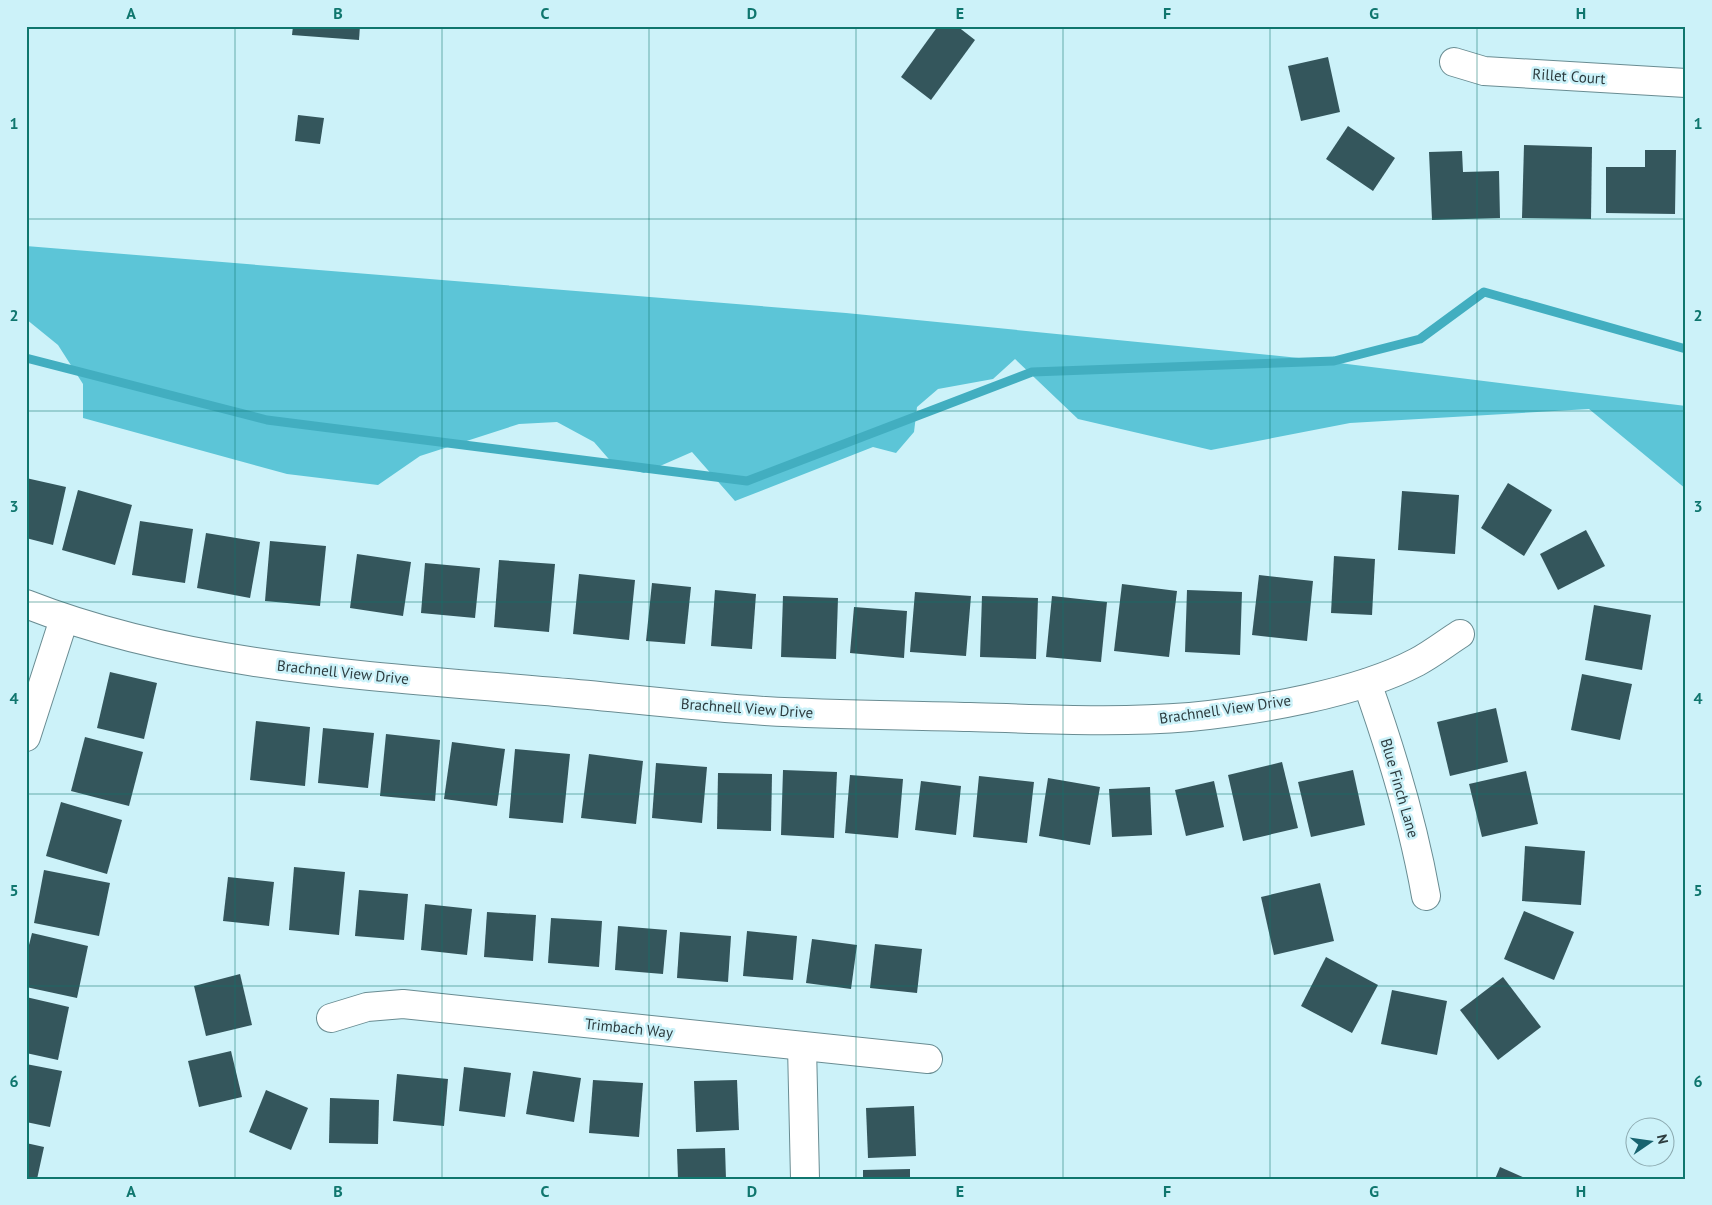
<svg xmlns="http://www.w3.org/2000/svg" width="1712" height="1205" viewBox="0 0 1712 1205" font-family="'PT Sans',sans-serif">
  <rect width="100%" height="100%" fill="#ccf2f9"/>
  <polygon fill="#5cc5d7" points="26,246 846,313 1299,358 1686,406 1686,489 1589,409 1350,423 1211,450 1078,419 1015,359 993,379 938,389 917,407 914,432 896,453 873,447 735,501 692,452 644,473 614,465 594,442 557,422 519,424 420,456 378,485 287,474 83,418 83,384 58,345 26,319"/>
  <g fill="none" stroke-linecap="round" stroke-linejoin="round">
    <polyline stroke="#42aec0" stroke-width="9" points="26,358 267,420 747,481 1032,372 1334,361 1420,339 1484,292 1686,349"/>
  </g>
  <g fill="#34565c">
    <polygon points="293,26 360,26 359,40 292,35"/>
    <polygon points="938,26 957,26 975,40 931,100 901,77"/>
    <polygon points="1328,57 1340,112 1301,121 1288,66"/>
    <polygon points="298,115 324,118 320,144 295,141"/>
    <polygon points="1348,126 1395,158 1373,191 1326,159"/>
    <polygon points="1524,145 1592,147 1591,219 1522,218"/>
    <polygon points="1645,150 1676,150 1675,214 1606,213 1606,167 1645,167"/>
    <polygon points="1462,151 1463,172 1499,171 1500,218 1432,220 1429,152"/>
    <polygon points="26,478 66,487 53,545 26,538"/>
    <polygon points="1508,483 1552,510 1524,556 1481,528"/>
    <polygon points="78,490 132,505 115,565 62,550"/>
    <polygon points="1402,491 1459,495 1455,554 1398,550"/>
    <polygon points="140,521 193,529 185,583 132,575"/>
    <polygon points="1586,530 1605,566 1558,590 1540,554"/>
    <polygon points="206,533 260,542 250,598 197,588"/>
    <polygon points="270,541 326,546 320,606 265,601"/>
    <polygon points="357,554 411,562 403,616 350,608"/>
    <polygon points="1334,556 1375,559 1372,615 1331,613"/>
    <polygon points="499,560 555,564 549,632 494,627"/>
    <polygon points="425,563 480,568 475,618 421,613"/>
    <polygon points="579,574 635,580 629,640 573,634"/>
    <polygon points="1259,575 1313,581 1307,641 1252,635"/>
    <polygon points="652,583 691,587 685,644 646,641"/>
    <polygon points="1122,584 1177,591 1169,657 1114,651"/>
    <polygon points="715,590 756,594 752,649 711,646"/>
    <polygon points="1187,590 1242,592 1240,655 1185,652"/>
    <polygon points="915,592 971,596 966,656 910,652"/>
    <polygon points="783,596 838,598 836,659 781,657"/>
    <polygon points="982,596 1038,598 1036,659 980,657"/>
    <polygon points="1052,596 1107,602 1101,662 1046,657"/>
    <polygon points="1594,605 1651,615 1642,670 1585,660"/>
    <polygon points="854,607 907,611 904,658 850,653"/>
    <polygon points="110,672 157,683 144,739 97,728"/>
    <polygon points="1582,674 1632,684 1620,740 1571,730"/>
    <polygon points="1496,708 1508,762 1450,776 1437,722"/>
    <polygon points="256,721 310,727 305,786 250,780"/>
    <polygon points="323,728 374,733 368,788 318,783"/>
    <polygon points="386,734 440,740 435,801 380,796"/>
    <polygon points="85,737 143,752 129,806 71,791"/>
    <polygon points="452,742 505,749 497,806 444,799"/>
    <polygon points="515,749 570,754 563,823 509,818"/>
    <polygon points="589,754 643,761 636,824 581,818"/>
    <polygon points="1282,762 1298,828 1243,841 1228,775"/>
    <polygon points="656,763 707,767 702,823 652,818"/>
    <polygon points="783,770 837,772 834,838 781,835"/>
    <polygon points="1353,770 1365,825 1311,837 1298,782"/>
    <polygon points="1526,771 1538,824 1482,837 1469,784"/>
    <polygon points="718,773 772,774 771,831 717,829"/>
    <polygon points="850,775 903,779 898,838 845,833"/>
    <polygon points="979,776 1034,782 1027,843 973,837"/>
    <polygon points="1048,778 1100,787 1090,845 1039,836"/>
    <polygon points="921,781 961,786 956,835 915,830"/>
    <polygon points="1214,781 1224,827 1186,836 1175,790"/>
    <polygon points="1150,787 1152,835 1112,837 1109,789"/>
    <polygon points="61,802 122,820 107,874 46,856"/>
    <polygon points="1525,846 1585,851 1581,905 1522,901"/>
    <polygon points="294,867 345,872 339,935 289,930"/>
    <polygon points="44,870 110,883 99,936 34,923"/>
    <polygon points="228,877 274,882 269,926 223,921"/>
    <polygon points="1320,883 1334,941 1274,955 1261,897"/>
    <polygon points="359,890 408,894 404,940 355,936"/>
    <polygon points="425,904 472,909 467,955 421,950"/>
    <polygon points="1524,911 1574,932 1554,980 1504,959"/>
    <polygon points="487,912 536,915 533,961 484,957"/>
    <polygon points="551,918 602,921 599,967 548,963"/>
    <polygon points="618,926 667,930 663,974 615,970"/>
    <polygon points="747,931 797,936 793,980 743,976"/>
    <polygon points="680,932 731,936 728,982 677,978"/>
    <polygon points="32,933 88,946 77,998 26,987 26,957"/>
    <polygon points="812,939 857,945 851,989 806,983"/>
    <polygon points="875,944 922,949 917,993 870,988"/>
    <polygon points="1326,957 1378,985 1352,1033 1301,1006"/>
    <polygon points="240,974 252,1025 206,1036 194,986"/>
    <polygon points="1503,977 1541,1027 1498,1060 1460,1010"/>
    <polygon points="1392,990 1447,1001 1437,1055 1381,1044"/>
    <polygon points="26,997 69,1007 58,1060 26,1053"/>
    <polygon points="231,1051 242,1097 199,1107 188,1061"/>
    <polygon points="26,1064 62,1071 50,1127 26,1122"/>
    <polygon points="464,1067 511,1073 505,1117 459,1111"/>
    <polygon points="533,1071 581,1078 574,1122 526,1114"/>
    <polygon points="397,1074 448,1079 444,1126 393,1121"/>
    <polygon points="593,1080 643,1083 639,1137 589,1133"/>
    <polygon points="737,1080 739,1130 696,1132 694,1081"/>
    <polygon points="266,1090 308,1108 291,1150 249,1132"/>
    <polygon points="330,1098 379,1100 378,1144 329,1143"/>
    <polygon points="914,1106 916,1156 868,1158 866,1108"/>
    <polygon points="26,1143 44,1147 37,1179 26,1179"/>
    <polygon points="725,1148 726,1179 678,1179 677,1149"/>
    <polygon points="1500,1167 1527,1179 1495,1179"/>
    <polygon points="910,1169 910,1179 863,1179 863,1170"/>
  </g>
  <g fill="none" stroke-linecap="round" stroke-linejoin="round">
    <g stroke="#698c92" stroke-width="30">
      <g id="minor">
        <polyline points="1454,62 1484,71 1686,83"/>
        <path d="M 26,604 C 194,670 389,677 567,693 C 633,699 699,707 765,711 C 833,715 902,715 970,717 C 1043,719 1117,723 1190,717 C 1259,710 1356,694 1417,662 C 1432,654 1446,643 1460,634"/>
        <path d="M 1367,683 C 1392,753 1413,823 1426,896"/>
        <polyline points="26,737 64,619"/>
        <polyline points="331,1018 367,1007 403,1004 928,1059"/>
        <polyline points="802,1046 805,1179"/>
      </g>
    </g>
    <use href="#minor" stroke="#fff" stroke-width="28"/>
  </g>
  <path fill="none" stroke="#0f766e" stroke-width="1" stroke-opacity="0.55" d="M 235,26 L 235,1179M 442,26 L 442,1179M 649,26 L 649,1179M 856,26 L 856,1179M 1063,26 L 1063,1179M 1270,26 L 1270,1179M 1477,26 L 1477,1179M 26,219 L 1686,219M 26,411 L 1686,411M 26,602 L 1686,602M 26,794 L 1686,794M 26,986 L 1686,986"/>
  <g text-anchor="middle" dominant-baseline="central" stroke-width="5" stroke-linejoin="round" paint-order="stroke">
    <g font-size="15" fill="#2d3c3f" stroke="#ccf2f9">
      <text transform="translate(1569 76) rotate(4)">Rillet Court</text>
      <text transform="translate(343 672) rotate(6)">Brachnell View Drive</text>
      <text transform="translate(747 708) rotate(4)">Brachnell View Drive</text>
      <text transform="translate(1225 709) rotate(-8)">Brachnell View Drive</text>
      <text transform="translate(1400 788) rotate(74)">Blue Finch Lane</text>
      <text transform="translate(629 1028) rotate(6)">Trimbach Way</text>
    </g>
  </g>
  <rect width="1712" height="1205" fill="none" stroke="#ccf2f9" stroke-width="55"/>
  <g transform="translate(1650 1142) rotate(77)"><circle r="24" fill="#ccf2f9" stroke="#8ca9af"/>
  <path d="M0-4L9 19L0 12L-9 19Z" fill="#18636f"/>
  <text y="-8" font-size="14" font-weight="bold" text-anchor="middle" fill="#2d3c3f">N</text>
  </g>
  <rect x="28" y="28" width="1656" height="1150" fill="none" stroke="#0f766e" stroke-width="2"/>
  <g font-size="16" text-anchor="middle" font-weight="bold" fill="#0f766e">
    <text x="131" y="19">A</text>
    <text x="338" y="19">B</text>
    <text x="545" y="19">C</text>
    <text x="752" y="19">D</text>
    <text x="960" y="19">E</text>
    <text x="1167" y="19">F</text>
    <text x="1374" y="19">G</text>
    <text x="1581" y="19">H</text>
    <text x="14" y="129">1</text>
    <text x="1698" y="129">1</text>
    <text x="14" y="321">2</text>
    <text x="1698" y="321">2</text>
    <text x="14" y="512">3</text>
    <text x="1698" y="512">3</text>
    <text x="14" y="704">4</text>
    <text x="1698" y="704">4</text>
    <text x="14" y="896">5</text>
    <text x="1698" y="896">5</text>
    <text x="14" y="1087">6</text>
    <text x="1698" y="1087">6</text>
    <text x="131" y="1197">A</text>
    <text x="338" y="1197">B</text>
    <text x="545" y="1197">C</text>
    <text x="752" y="1197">D</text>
    <text x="960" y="1197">E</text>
    <text x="1167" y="1197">F</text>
    <text x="1374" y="1197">G</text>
    <text x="1581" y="1197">H</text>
  </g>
</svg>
